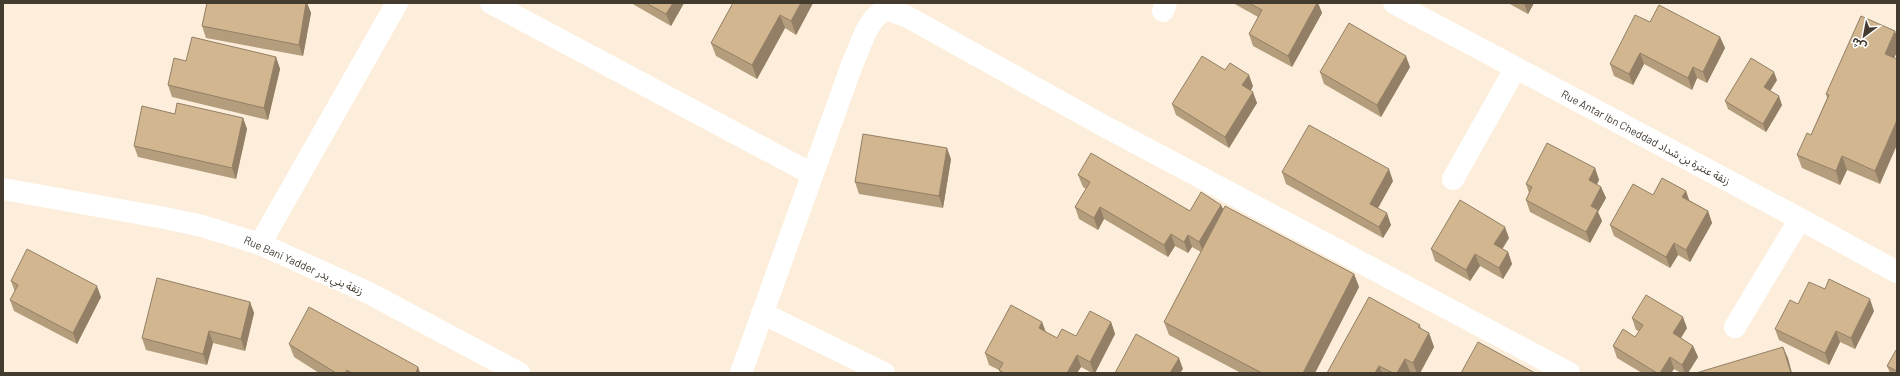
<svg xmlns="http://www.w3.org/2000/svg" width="1900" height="376" viewBox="0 0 1900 376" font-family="Barlow,'Noto Sans Arabic',sans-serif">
  <rect width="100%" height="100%" fill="#fceedb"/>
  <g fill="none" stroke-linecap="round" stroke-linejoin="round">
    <g stroke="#fff" stroke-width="22">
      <polyline points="491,3 812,174"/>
      <polyline points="1394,3 1800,219 1897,272"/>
      <polyline points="1163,11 1166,3"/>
      <polyline points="1453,179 1515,69"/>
      <polyline points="3,189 165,218 202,226 260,244 367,292 519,373"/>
      <polyline points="260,244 397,3"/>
      <polyline points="762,313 884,373"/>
      <polyline points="1735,327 1800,219"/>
      <path d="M 741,373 L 853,62 C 861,46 868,14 888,10 L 906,16 L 1104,126 L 1569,373"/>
    </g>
  </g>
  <g fill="#b49d7c">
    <polygon points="207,3 307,3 311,13 303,56 206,38 202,26"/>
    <polygon points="631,3 684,3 671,26"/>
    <polygon points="733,3 813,3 796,35 785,28 757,79 716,56 711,43"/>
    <polygon points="1233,3 1318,3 1322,13 1292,67 1253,46 1249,34 1258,17"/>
    <polygon points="1508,3 1534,3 1528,14"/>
    <polygon points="1650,22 1720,37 1725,48 1707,83 1697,78 1692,90 1644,64 1633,85 1614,76 1610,64"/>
    <polygon points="276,57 280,69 268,120 172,97 168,85 186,61"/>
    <polygon points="1894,58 1880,184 1847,170 1840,185 1802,168 1797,155 1811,135 1827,98 1826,94"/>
    <polygon points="1410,67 1381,117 1324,84 1320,72"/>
    <polygon points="1225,70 1253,86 1251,90 1257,103 1229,148 1176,115 1172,104"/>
    <polygon points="1777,80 1770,91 1782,105 1766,132 1728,109 1725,101"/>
    <polygon points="175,114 243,118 247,129 236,179 138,157 134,146"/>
    <polygon points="951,159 943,208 859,194 855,182"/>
    <polygon points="1595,168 1599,180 1597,184 1601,187 1606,198 1598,212 1602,221 1590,243 1530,212 1526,200 1529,193 1526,184"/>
    <polygon points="1282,172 1393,181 1378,208 1391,225 1383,238 1286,184"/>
    <polygon points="1078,175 1190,211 1221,205 1223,209 1354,274 1359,287 1315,373 1241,373 1169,335 1164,322 1201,252 1192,247 1188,253 1175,246 1168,257 1104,219 1098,230 1079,219 1075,207 1086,189 1083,187"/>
    <polygon points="1686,191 1689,200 1708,211 1712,223 1690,262 1678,255 1670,268 1614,236 1610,225 1653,195"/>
    <polygon points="1509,238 1502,249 1508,252 1512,264 1503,279 1480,266 1470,281 1435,261 1431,249"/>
    <polygon points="11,281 101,297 77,344 14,311 10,300 15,292"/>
    <polygon points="1825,289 1874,311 1855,349 1840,342 1829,365 1779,340 1775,329 1798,304"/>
    <polygon points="250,302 254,313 245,351 213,343 207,365 146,350 142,338"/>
    <polygon points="1632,318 1687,328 1681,338 1693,346 1698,357 1688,373 1681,373 1674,369 1671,373 1642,373 1617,358 1613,346 1635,337 1639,331 1636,330"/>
    <polygon points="1042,322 1046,332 1057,338 1076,336 1111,322 1115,334 1095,373 1092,373 1081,367 1077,373 1000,373 999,370 989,365 985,353"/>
    <polygon points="1420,325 1421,329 1429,333 1434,347 1420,373 1411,373 1410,372 1409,373 1327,373"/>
    <polygon points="289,344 418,367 420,373 319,373 294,357"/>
    <polygon points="1897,350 1897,373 1890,373 1887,366"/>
  </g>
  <g fill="#927f65">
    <polygon points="306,3 307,3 311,13 303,56 299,45"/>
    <polygon points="673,3 684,3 671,26 666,14"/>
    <polygon points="801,3 813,3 796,35 791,21"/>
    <polygon points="1317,3 1318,3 1322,13 1292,67 1288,56"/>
    <polygon points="1524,3 1534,3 1528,14"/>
    <polygon points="780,15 785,28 757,79 752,65"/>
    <polygon points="1895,31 1897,36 1897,52 1890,67 1885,54"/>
    <polygon points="1720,37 1725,48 1707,83 1703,72"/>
    <polygon points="1640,53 1644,64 1633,85 1629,74"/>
    <polygon points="1406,56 1410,67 1381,117 1377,105"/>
    <polygon points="276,57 280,69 268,120 264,108"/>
    <polygon points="1693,67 1697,78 1692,90 1688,78"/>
    <polygon points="1774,72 1777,80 1767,96 1764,87"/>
    <polygon points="1249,75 1253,86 1247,97 1242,85"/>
    <polygon points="1253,92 1257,103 1229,148 1225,137"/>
    <polygon points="1779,96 1782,105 1766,132 1763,124"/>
    <polygon points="243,118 247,129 236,179 232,168"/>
    <polygon points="1897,120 1897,145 1880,184 1875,171"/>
    <polygon points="947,148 951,159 943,208 939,196"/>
    <polygon points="1842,156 1847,170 1840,185 1836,171"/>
    <polygon points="1595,168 1599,180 1593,192 1589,180"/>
    <polygon points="1389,169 1393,181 1374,215 1370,204"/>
    <polygon points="1601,187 1606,198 1598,212 1602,221 1590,243 1586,232 1591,206"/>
    <polygon points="1686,191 1690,203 1682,197"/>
    <polygon points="1221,205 1226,216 1204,253 1199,242"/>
    <polygon points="1100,207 1104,219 1098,230 1094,218"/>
    <polygon points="1708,211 1712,223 1690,262 1686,250"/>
    <polygon points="1387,213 1391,225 1383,238 1379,227"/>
    <polygon points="1505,227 1509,238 1498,256 1494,244"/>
    <polygon points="1171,234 1175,246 1168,257 1164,245"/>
    <polygon points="1188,235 1192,247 1188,253 1184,242"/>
    <polygon points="1674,243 1678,255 1670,268 1666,257"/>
    <polygon points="1508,252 1512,264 1503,279 1499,268"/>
    <polygon points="1475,254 1480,266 1470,281 1466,270"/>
    <polygon points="1354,274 1359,287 1315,373 1303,373"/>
    <polygon points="97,286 101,297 77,344 73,333"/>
    <polygon points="1870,299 1874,311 1855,349 1851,338"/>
    <polygon points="250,302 254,313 245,351 241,339"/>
    <polygon points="1683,317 1687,328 1677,344 1673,333"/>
    <polygon points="1042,322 1046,334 1039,328"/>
    <polygon points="1111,322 1115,334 1095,373 1094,373 1090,362"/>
    <polygon points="209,331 213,343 207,365 203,354"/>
    <polygon points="1836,331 1840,342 1829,365 1825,353"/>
    <polygon points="1429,333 1434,347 1420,373 1417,373 1413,363"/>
    <polygon points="1693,346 1698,357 1688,373 1685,373 1682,365"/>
    <polygon points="1783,347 1788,358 1792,373 1791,373"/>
    <polygon points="1077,355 1081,367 1077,373 1067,373"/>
    <polygon points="1670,357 1674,369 1671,373 1660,373"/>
    <polygon points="1179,358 1183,369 1180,373 1170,373"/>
    <polygon points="1405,359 1410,372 1409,373 1397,373"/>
    <polygon points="1379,366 1382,373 1375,373"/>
    <polygon points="418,367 420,373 416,373"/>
  </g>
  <g fill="#d1b690" stroke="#927f65">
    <polygon points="207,3 306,3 299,45 202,26"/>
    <polygon points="646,3 673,3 666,14"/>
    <polygon points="733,3 801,3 791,21 780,15 752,65 711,43"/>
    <polygon points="1249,3 1317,3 1288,56 1249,34 1262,10"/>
    <polygon points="1659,5 1720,37 1703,72 1693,67 1688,78 1640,53 1629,74 1610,64 1635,15 1650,22"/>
    <polygon points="1861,16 1895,31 1885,54 1897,59 1897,120 1875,171 1842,156 1836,171 1797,155 1807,133 1811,135 1829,95 1826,94"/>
    <polygon points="1349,23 1406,56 1377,105 1320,72"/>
    <polygon points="192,37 276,57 264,108 168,85 174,58 186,61"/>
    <polygon points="1202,56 1225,70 1230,63 1249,75 1242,85 1253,92 1225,137 1172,104"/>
    <polygon points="1751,58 1774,72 1764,87 1779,96 1763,124 1725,101"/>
    <polygon points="177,103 243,118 232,168 134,146 142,106 175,114"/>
    <polygon points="1309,125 1389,169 1370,204 1387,213 1379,227 1282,172"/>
    <polygon points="863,134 947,148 939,196 855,182"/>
    <polygon points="1547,143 1595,168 1589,180 1601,187 1591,206 1598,210 1586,232 1526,200 1532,187 1526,184"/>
    <polygon points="1091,153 1190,211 1201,192 1221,205 1199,242 1188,235 1184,242 1171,234 1164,245 1100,207 1094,218 1075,207 1090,182 1078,175"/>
    <polygon points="1662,178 1686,191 1682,197 1708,211 1686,250 1674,243 1666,257 1610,225 1633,184 1653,195"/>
    <polygon points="1460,200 1505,227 1494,244 1508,252 1499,268 1475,254 1466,270 1431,249"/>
    <polygon points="1225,206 1354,274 1303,373 1262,373 1164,322"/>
    <polygon points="27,249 97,286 73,333 10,300 18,285 11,281"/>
    <polygon points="157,278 250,302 241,339 209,331 203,354 142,338"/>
    <polygon points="1829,279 1870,299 1851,338 1836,331 1825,353 1775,329 1790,300 1798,304 1809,282 1825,289"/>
    <polygon points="1646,295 1683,317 1673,333 1693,346 1682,365 1670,357 1660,373 1657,373 1613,346 1623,329 1635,337 1643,325 1632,318"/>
    <polygon points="1369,297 1420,325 1418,327 1429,333 1413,363 1405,359 1397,373 1393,373 1379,366 1375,373 1327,373"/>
    <polygon points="1011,305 1042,322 1039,328 1057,338 1062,329 1076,336 1090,311 1111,322 1090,362 1077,355 1067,373 1004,373 999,370 1003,363 985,353"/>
    <polygon points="309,307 418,367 416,373 352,373 347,370 345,373 336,373 289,344"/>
    <polygon points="1136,334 1179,358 1170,373 1115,373"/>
    <polygon points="1478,342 1535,373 1461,373"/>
    <polygon points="1783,347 1791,373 1696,373"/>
    <polygon points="1896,350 1897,350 1897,371 1887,366"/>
  </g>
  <g text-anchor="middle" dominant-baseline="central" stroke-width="3" stroke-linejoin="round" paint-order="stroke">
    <g font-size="11" fill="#443b2f" stroke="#fff">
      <text transform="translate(1646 137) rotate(28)">Rue Antar Ibn Cheddad زنقة عنترة بن شداد</text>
      <text transform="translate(304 265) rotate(24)">Rue Bani Yadder زنقة بني يدر</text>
    </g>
  </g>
  <rect width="1900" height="376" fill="none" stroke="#443b2f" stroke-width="8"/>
  <g transform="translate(1864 36) rotate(212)" stroke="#ffffff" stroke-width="3" paint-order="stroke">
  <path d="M0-3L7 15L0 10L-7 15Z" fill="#443b2f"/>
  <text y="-6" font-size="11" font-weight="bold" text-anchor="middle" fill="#443b2f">ش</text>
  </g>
</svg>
